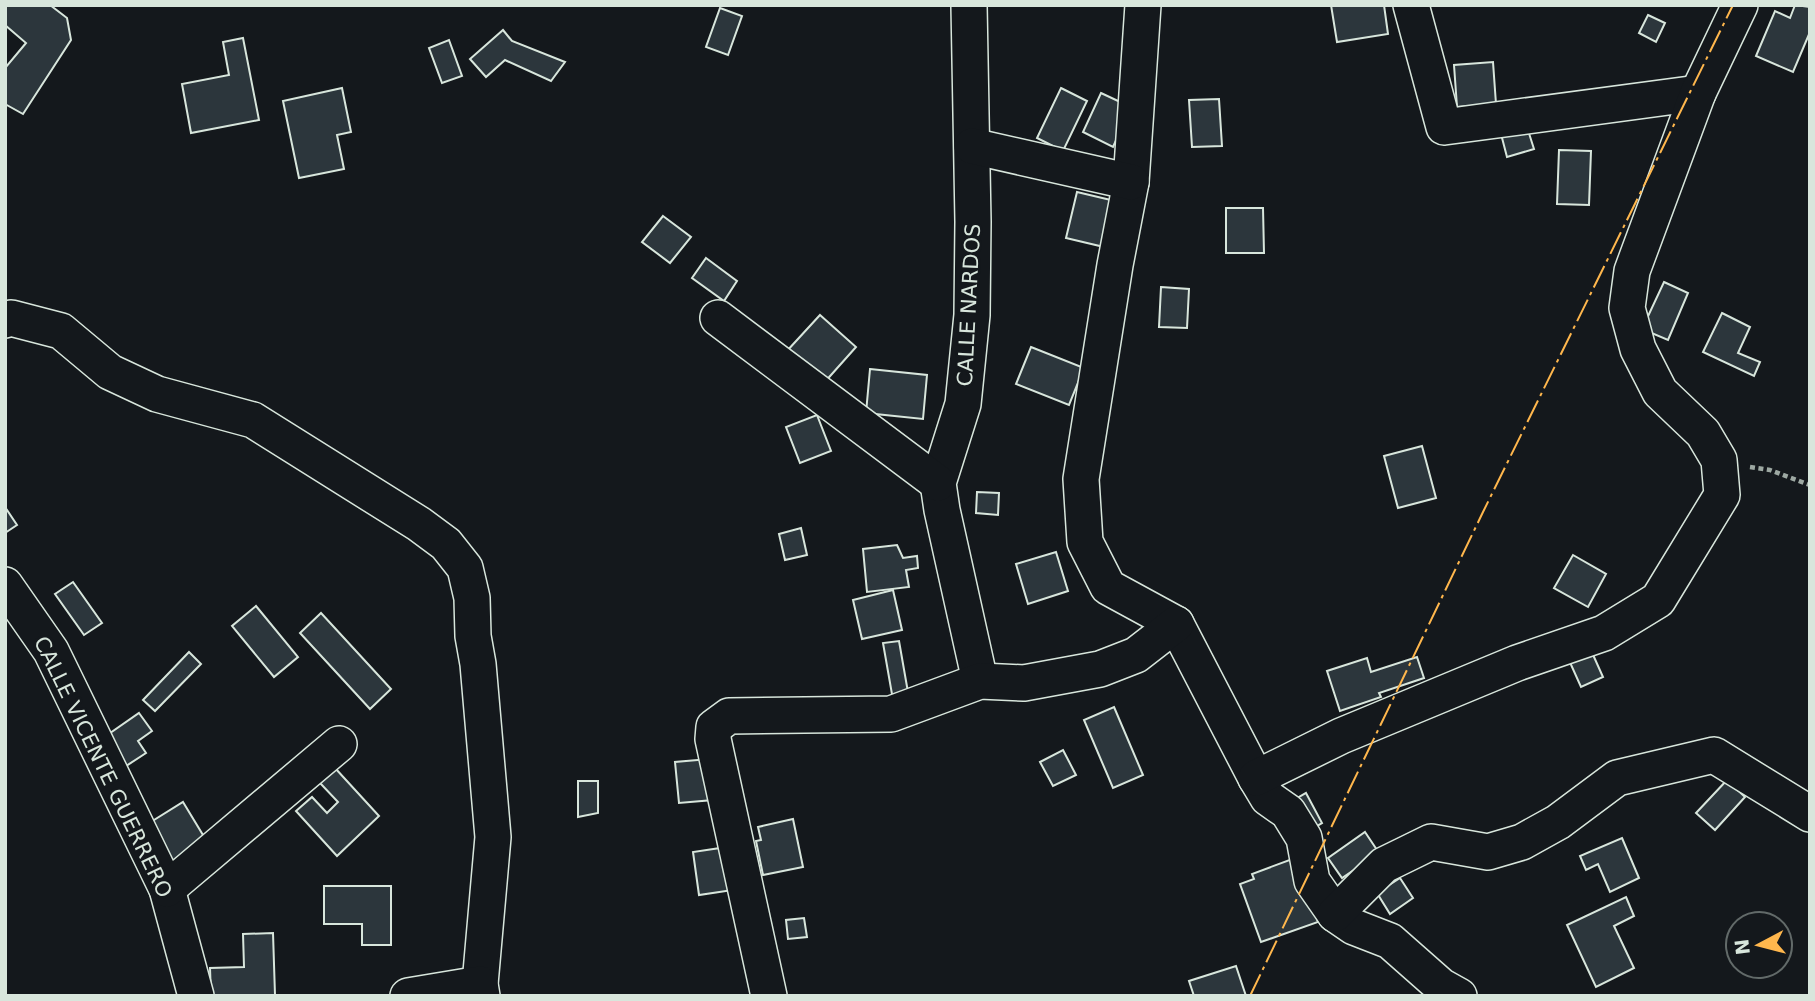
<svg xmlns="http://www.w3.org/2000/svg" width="1815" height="1001" viewBox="0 0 1815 1001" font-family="'DejaVu Sans',sans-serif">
  <rect width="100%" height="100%" fill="#14181c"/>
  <g fill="#2c363c" stroke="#d8e6dc" stroke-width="2">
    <polygon points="5,5 50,5 67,18 71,40 23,114 5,104 5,68 26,43 5,25"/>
    <polygon points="1331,5 1384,5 1388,34 1337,42"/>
    <polygon points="1795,5 1810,7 1810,32 1793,72 1756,56 1775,11 1790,18"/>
    <polygon points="720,8 742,16 728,55 706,47"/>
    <polygon points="1648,15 1665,23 1656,42 1639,33"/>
    <polygon points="503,30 512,41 565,62 551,81 505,60 486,77 470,59"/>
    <polygon points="243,38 259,120 191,133 182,84 229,75 223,42"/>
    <polygon points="449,40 462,76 442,83 429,48"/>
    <polygon points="1493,62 1496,104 1457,107 1454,65"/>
    <polygon points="342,88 351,132 337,135 344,169 299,178 283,101"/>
    <polygon points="1061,88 1087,101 1063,151 1037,138"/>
    <polygon points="1101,93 1131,107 1113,147 1083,132"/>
    <polygon points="1219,99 1222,146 1192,147 1189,100"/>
    <polygon points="1527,127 1534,149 1507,157 1501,134"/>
    <polygon points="1559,150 1591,151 1589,205 1557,204"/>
    <polygon points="1077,192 1115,201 1104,247 1066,238"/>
    <polygon points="1226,208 1263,208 1264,253 1226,253"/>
    <polygon points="663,216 691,237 670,263 642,242"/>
    <polygon points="706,258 737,281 724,301 692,278"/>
    <polygon points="1664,282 1688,293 1668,340 1642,329"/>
    <polygon points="1161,287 1189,289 1187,328 1159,327"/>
    <polygon points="1722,313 1750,327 1738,353 1760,362 1754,376 1703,352"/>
    <polygon points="820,315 856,347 823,384 786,352"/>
    <polygon points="1031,347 1084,368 1069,405 1016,384"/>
    <polygon points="870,369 927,375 923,419 866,413"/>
    <polygon points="817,415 831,451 800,463 786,427"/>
    <polygon points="1422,446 1436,498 1398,508 1384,456"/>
    <polygon points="977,492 999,493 998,515 976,513"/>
    <polygon points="5,507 17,525 5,533"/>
    <polygon points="801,528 807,555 785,560 779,534"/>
    <polygon points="897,545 903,558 917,556 918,568 906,570 909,587 867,592 863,549"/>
    <polygon points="1056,552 1068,591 1028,604 1016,564"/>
    <polygon points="1573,555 1606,574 1588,607 1554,588"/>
    <polygon points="73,582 102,623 84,635 55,594"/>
    <polygon points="893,590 902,630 862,639 853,600"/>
    <polygon points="256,606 298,657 274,677 232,626"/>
    <polygon points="321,613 391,689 370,709 300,633"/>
    <polygon points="899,641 909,698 893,700 883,643"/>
    <polygon points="1590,648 1603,677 1581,687 1568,658"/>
    <polygon points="189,652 201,664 155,711 143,700"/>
    <polygon points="1417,657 1424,678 1379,693 1381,697 1340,711 1327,671 1367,658 1371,672"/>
    <polygon points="1114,707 1143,775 1113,788 1084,720"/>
    <polygon points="139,713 152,731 138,741 146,753 123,768 103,738"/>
    <polygon points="1063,750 1076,775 1053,786 1040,762"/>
    <polygon points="709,759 713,800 679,803 675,762"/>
    <polygon points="335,768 379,816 337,856 296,811 312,797 327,813 338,802 320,783"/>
    <polygon points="1727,780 1745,797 1715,830 1696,813"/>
    <polygon points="578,781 598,781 598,813 578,817"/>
    <polygon points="1306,793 1322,823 1310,830 1294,800"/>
    <polygon points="183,802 206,840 169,863 146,825"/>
    <polygon points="793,819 803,867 763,875 756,841 761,840 758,827"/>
    <polygon points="1365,832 1379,853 1342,878 1328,858"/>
    <polygon points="1622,838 1639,878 1610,892 1598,864 1586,870 1580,856"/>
    <polygon points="727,847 733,890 699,895 693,852"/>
    <polygon points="1295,858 1318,922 1261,942 1240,884 1254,879 1252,874"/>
    <polygon points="1400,878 1413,898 1390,914 1377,893"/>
    <polygon points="324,886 391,886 391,945 362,945 362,924 324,924"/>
    <polygon points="1626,897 1634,916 1614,926 1634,968 1596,987 1567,925"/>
    <polygon points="804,918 807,937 788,939 786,920"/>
    <polygon points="273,933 275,995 211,996 210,968 244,967 243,934"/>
    <polygon points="1236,966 1246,996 1194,996 1189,981"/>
  </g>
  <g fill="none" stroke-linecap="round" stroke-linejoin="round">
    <g stroke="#d8e6dc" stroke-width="38">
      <g id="minor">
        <polyline points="969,5 973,222 972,315 963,404 938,483 942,510 980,681"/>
        <polyline points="1143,5 1131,182 1115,265 1081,479 1085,542 1108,587 1176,624 1256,778 1268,798 1288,812 1304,838 1312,881 1335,914 1354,927 1390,941 1441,986 1459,996"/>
        <polyline points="1411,5 1444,127 1698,93"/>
        <polyline points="972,146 1131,182"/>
        <polyline points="718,318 938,483"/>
        <polyline points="5,320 11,318 61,331 110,372 157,394 253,420 419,524 446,544 465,568 472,598 473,636 478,664 493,837 480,984 482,996"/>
        <polyline points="5,585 51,651 167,889 196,996"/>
        <polyline points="1256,778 1341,736 1517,663 1604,633 1658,600 1722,495 1719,460 1703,433 1660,392 1638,349 1627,308 1632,271 1698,93 1740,5"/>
        <polyline points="167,889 339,744"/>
        <polyline points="1335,914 1384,865 1431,842 1488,852 1522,842 1558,822 1617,778 1714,755 1810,814"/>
        <polyline points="408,996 480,984"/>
        <polyline points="769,996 713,739 714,727 729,716 891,714 980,681 1024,683 1100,669 1136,655 1176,624"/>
      </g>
    </g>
    <polyline stroke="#9da8a2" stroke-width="4.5" stroke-dasharray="5 3.5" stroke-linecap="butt" points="1750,467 1770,470 1810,485"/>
    <use href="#minor" stroke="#14181c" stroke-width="35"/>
    <polyline stroke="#ffb74d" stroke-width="2" stroke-dasharray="24 5 3.5 5" stroke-linecap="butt" points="1250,996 1483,512 1733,5"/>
  </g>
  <g text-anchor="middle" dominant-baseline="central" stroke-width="5" stroke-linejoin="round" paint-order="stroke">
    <g font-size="21" fill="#d8e6dc" stroke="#14181c">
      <text transform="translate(969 305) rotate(-87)">CALLE NARDOS</text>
      <text transform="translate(103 767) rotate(64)">CALLE VICENTE GUERRERO</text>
    </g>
  </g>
  <rect width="1815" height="1001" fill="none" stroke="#d8e6dc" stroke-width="14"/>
  <g transform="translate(1759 945) rotate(263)"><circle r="33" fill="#14181c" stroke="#626a69" stroke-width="2"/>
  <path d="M0-5L12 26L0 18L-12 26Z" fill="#ffb74d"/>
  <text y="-10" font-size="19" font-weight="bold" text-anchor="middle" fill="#d8e6dc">N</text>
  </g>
</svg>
